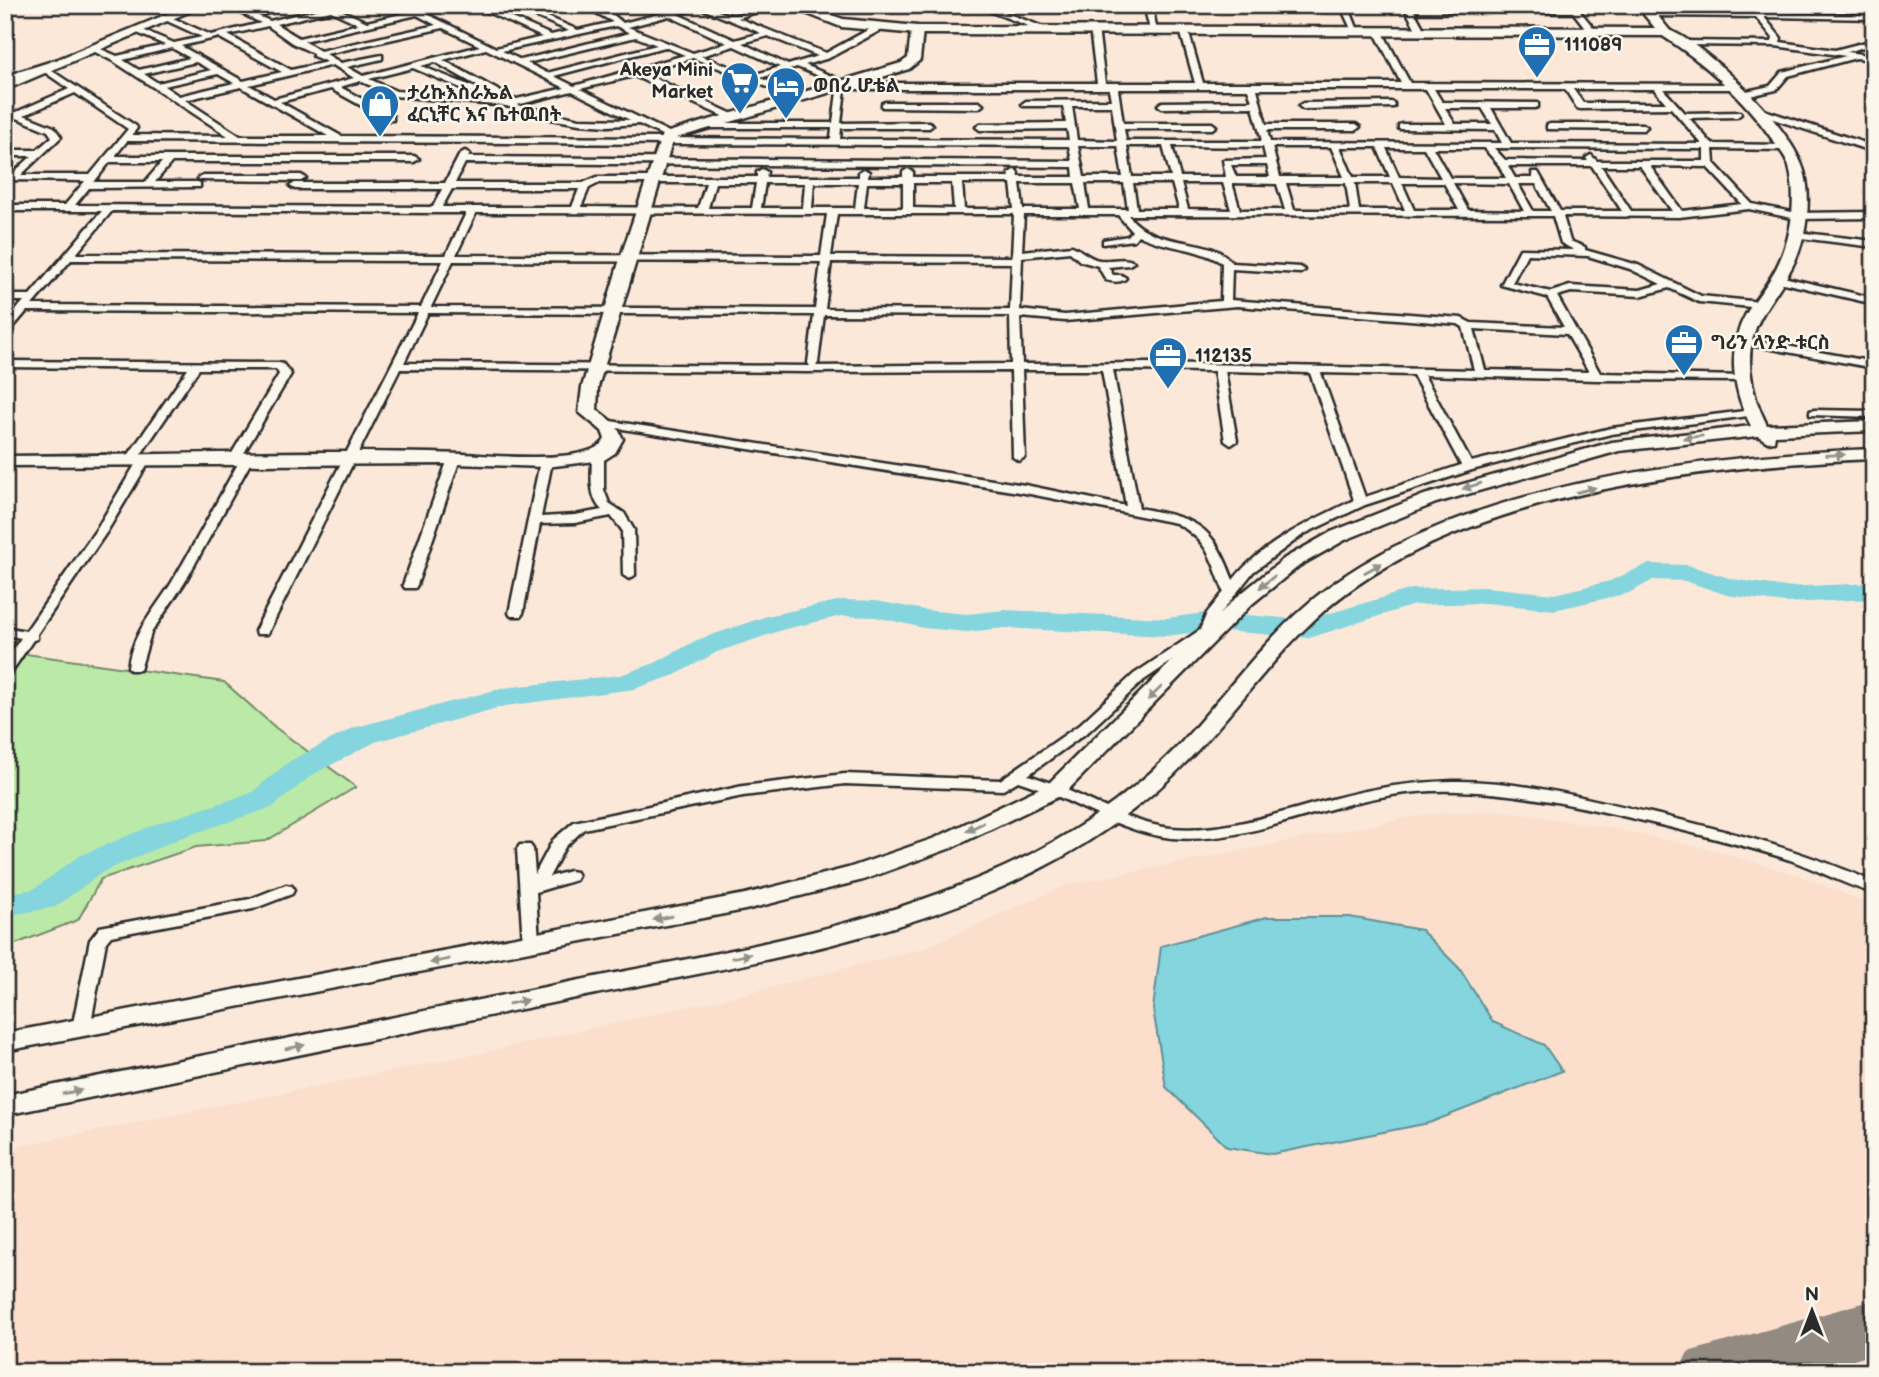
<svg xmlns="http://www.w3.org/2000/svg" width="1879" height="1377" viewBox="0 0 1879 1377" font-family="'Balsamiq Sans','Noto Sans Ethiopic',sans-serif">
  <rect width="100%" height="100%" fill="#fbe8d9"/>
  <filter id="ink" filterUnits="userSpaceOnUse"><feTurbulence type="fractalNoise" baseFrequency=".0143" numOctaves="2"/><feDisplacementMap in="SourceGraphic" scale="14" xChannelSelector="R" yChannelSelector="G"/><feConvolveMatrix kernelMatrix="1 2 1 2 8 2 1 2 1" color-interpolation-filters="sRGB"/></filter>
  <g filter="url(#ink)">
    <g fill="#fbdecc">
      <polygon points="1657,5 1746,5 1754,14 1664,13"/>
      <polygon points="1505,811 1615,829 1712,850 1801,876 1874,906 1874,1372 5,1372 5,1149 476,1054 745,994 925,948 1066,885 1428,814"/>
    </g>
    <polygon fill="#bbe9a8" stroke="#738a6a" stroke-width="2" points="5,651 224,682 276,728 356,787 266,841 196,847 101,879 78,920 5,948"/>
    <polygon fill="#84d5dd" stroke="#609196" stroke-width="2" points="1267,917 1350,917 1421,930 1459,968 1493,1022 1544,1045 1562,1071 1429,1123 1272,1154 1227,1147 1166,1087 1153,1009 1161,946"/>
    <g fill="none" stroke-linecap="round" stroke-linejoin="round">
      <polygon fill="#84d5dd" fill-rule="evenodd" points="1648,564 1688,565 1732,579 1785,587 1874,583 1874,599 1785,603 1727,595 1685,581 1653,580 1629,593 1554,610 1486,603 1414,605 1309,638 1212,630 1167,636 1004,628 967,632 924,628 876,617 842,616 785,629 717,652 675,675 634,689 505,706 375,742 312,775 273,807 180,838 103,872 55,907 5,916 5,894 34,889 79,856 156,824 251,793 290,761 353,728 503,688 620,675 655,663 697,640 767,616 842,600 876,601 924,610 967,614 1004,610 1167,618 1212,612 1307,620 1412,589 1486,587 1554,594 1610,581"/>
      <polygon fill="#938a82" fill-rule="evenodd" points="1874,1300 1874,1354 1812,1372 1678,1372 1688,1352"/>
      <g stroke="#2b2b2b" stroke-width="5">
        <g id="street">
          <path d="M 225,5 C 236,5 244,12 253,12 C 266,12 279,5 293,5 L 258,16 L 270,21 L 324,8 L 322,5 L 330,5 L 367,22 L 410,12 L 398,5 C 406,5 413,10 420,10 C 432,10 443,5 455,5 L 425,13 L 496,48 L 542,37 L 472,5 L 483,5 L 551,35 L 569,31 L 509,5 L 520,5 L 578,30 L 613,22 L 582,5 C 592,5 597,10 604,10 C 612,11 628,5 639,5 L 611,13 L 623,23 L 694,5 C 709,5 723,15 733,15 C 748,14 762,5 778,5 L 738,18 L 826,53 L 875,26 L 881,26 L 881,30 L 829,58 L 805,65 L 848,83 L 1097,83 L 1090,29 L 1094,27 L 1098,29 L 1105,83 L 1195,83 L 1180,30 L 1184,28 L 1188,30 L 1203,83 L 1401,83 L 1374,31 L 1378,29 L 1382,31 L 1410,83 L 1740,84 L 1741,86 L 1737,89 L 1663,89 L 1685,113 L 1740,112 L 1741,114 L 1737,117 L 1689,118 L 1712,144 L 1787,145 L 1787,149 L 1784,150 L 1713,149 L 1714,163 L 1752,204 L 1797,213 L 1874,212 L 1874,218 L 1797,219 L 1749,209 L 1679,217 L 1563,216 L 1570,241 L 1585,247 L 1585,250 L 1638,265 L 1701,296 L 1761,302 L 1766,305 L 1761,308 L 1699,302 L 1669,288 L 1640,296 L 1571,292 L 1557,296 L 1600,373 L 1744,376 L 1750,379 L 1748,381 L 1597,380 L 1424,375 L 1471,462 L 1611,428 L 1752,410 L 1756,411 L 1756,415 L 1611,434 L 1543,451 L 1472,470 L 1365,505 L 1304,534 L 1253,572 L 1220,614 L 1211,635 L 1144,680 L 1089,731 L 1028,775 C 1075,789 1124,823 1171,828 C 1226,833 1280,812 1332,799 C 1372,788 1411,782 1453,781 C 1519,780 1586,798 1651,813 C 1727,831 1802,850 1874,882 L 1874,893 C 1845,885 1818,870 1790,860 C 1744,845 1698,834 1652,823 C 1588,808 1524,793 1458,791 C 1418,789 1377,796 1338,807 C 1285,821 1228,843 1172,838 C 1117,832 1070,797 1018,781 L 1003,790 L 845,784 L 743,796 L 584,829 L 565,847 L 549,877 L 570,871 L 576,872 L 578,876 L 576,880 L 536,892 L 539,943 L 537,947 L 525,947 L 523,943 L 517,849 L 520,845 L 530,845 L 533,849 L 535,874 L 553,840 L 574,822 L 743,786 L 845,774 L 1000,780 L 1079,725 L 1134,674 L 1200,630 L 1207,613 L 1224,592 C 1211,559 1209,541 1176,523 L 1025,493 L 604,426 L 598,423 L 604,420 L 1025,485 L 1126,506 L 1102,370 L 1022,370 L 1025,457 L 1019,461 L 1013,457 L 1011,371 L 807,372 L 400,369 L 269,631 L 267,634 L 257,634 L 255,631 L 418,313 L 27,311 L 9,332 L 5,333 L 5,323 L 24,301 L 5,301 L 5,295 L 30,295 L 102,211 L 5,211 L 5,205 L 65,205 L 85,181 L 7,180 L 7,176 L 11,175 L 32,156 L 5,156 L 5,150 L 37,150 L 52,137 L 48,131 L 17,118 L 5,123 L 5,117 L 69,89 L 40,69 L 5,81 L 5,76 L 56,60 L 56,64 L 46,67 L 136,126 L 137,128 L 132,135 L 228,136 L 113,61 L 89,49 L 96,47 L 117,56 L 165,45 L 135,32 L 134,30 L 138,28 L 174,43 L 202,37 L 165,20 L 164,18 L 168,16 L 211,35 L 261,23 ZM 700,8 L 761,33 L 735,40 L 677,14 ZM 331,11 L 359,24 L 299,38 L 276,24 ZM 417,15 L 436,25 L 320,51 L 304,41 ZM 669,16 L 727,43 L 693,53 L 628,27 ZM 268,26 L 292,43 L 313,53 L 313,56 L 327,62 L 291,70 L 228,35 ZM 616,26 L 630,33 L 521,60 L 502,51 ZM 443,28 L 480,46 L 363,76 L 347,67 L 382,59 L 382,55 L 341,63 L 326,54 ZM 768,36 L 818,56 L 788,65 L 742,43 ZM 220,37 L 220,38 L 282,72 L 243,81 L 181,46 ZM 636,37 L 657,45 L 547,73 L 527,63 ZM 734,46 L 780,67 L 753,75 L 701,56 ZM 665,47 L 685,55 L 574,86 L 554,76 ZM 172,48 L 190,58 L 139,70 L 123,60 ZM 486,49 L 565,88 L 508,101 L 421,66 L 435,62 L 495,96 L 501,96 L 501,92 L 443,60 ZM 693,58 L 801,100 L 805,97 L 804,95 L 760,78 L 797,67 L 838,84 L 833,123 L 700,123 L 697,124 L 697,128 L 832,128 L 831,139 L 341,136 L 280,102 L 331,89 L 387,120 L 393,120 L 393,116 L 340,87 L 360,81 L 394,96 L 506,106 L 551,119 L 579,124 L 608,126 L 639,124 L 668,138 L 672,135 L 671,133 L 580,89 L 634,76 L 729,119 L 735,119 L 735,115 L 643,73 ZM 196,62 L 211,70 L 158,83 L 144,74 ZM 333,65 L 354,78 L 274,99 L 249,85 ZM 413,68 L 487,99 L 396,91 L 369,79 ZM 218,74 L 234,83 L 179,96 L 164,86 ZM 241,87 L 328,136 L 240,136 L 185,100 ZM 845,89 L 1109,89 L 1111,100 L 1026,101 L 1022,104 L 1023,106 L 1063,106 L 1066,123 L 980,124 L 976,127 L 980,130 L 1067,129 L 1069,140 L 840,139 L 841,128 L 929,128 L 933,125 L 929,122 L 841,123 ZM 1118,89 L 1248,89 L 1252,101 L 1162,102 L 1158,105 L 1162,108 L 1253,107 L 1262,141 L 1126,141 L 1124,129 L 1212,129 L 1216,126 L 1212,123 L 1123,123 ZM 1257,89 L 1426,89 L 1446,124 L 1402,124 L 1399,125 L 1399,129 L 1495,130 L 1502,143 L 1270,142 L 1267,130 L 1356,130 L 1360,127 L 1356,124 L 1266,124 ZM 1434,89 L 1565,89 L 1577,108 L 1580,109 L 1671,108 L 1702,144 L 1511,143 L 1491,108 L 1535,108 L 1538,107 L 1538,103 L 1442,102 ZM 1573,89 L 1654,89 L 1666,103 L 1583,103 ZM 572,91 L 630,120 L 579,119 L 517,105 ZM 75,93 L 128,129 L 90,175 L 21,175 L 61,137 L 54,127 L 24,115 ZM 1072,106 L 1112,106 L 1117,141 L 1077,140 ZM 1445,108 L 1482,108 L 1492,124 L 1455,124 ZM 127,141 L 1069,146 L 1072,161 L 468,157 L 470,154 L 465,151 L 460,154 L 445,183 L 295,183 L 290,186 L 295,189 L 442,189 L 433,207 L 75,205 L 89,188 L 200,187 L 200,183 L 197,182 L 155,182 L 172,162 L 414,162 L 419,159 L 414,156 L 115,156 ZM 1078,146 L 1118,146 L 1123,177 L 1084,177 ZM 1127,146 L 1163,146 L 1171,177 L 1132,177 ZM 1172,146 L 1263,147 L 1266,159 L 1223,160 L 1226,177 L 1180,177 ZM 1272,147 L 1331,147 L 1344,177 L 1280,177 ZM 1340,147 L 1377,147 L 1390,177 L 1353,177 ZM 1386,148 L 1424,148 L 1441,178 L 1399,177 ZM 1433,148 L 1484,148 L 1498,164 L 1506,178 L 1450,178 ZM 1494,148 L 1704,149 L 1704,161 L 1597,161 L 1591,155 L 1586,158 L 1588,161 L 1505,160 ZM 110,162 L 162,162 L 145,182 L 94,182 ZM 465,163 L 1073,167 L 1074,177 L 1019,177 L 1017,171 L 1014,170 L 1009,173 L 1010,177 L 913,177 L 913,172 L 908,169 L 903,172 L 903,177 L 868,177 L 869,172 L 864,169 L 859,172 L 859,177 L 766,177 L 767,172 L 762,169 L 757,172 L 757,177 L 597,177 L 583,183 L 455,183 ZM 1231,165 L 1267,165 L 1270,177 L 1236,177 ZM 1508,166 L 1592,166 L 1622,211 L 1560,211 L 1538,172 L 1532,172 L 1533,178 L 1515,178 ZM 1601,166 L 1640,166 L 1672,211 L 1631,211 ZM 1650,166 L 1707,167 L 1742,204 L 1682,211 ZM 599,183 L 706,183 L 698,208 L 581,207 L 589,188 ZM 715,183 L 756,183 L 752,208 L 708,208 ZM 765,183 L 805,183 L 803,208 L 761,208 ZM 814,183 L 858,183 L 855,208 L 812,208 ZM 867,183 L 903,183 L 903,208 L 864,208 ZM 913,183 L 952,183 L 954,209 L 913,208 ZM 962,183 L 1011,183 L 1014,209 L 964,209 ZM 1020,183 L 1075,183 L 1080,209 L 1023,209 ZM 1085,183 L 1124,183 L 1128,209 L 1089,209 ZM 1133,183 L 1172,183 L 1179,209 L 1137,209 ZM 1181,183 L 1223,183 L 1231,210 L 1188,209 ZM 1232,183 L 1277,184 L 1285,210 L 1240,210 ZM 1286,183 L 1346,183 L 1350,210 L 1294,210 ZM 1355,183 L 1393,183 L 1405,210 L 1359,210 ZM 1402,183 L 1444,183 L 1459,210 L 1414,210 ZM 1453,183 L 1509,184 L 1524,211 L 1468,210 ZM 1518,184 L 1536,184 L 1551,211 L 1533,211 ZM 452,189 L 579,189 L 572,207 L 442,207 ZM 112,211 L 436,213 L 466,213 L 446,255 L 76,254 ZM 476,213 L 827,214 L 821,256 L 456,255 ZM 837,214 L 1014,214 L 1012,257 L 831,256 ZM 1024,215 L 1118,215 L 1132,231 L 1128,236 L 1103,240 L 1103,244 L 1134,240 L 1138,235 C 1166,249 1195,246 1222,263 L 1221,301 L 1065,315 L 1020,310 L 1022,257 L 1070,252 L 1080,261 L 1098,266 L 1106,280 C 1112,282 1122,283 1126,278 L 1121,275 L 1113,275 L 1108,267 L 1129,265 L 1134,262 C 1124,256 1110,262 1099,260 C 1088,258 1082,250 1072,246 L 1022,251 ZM 1128,215 L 1553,216 L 1561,243 L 1574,250 L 1520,249 L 1501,285 L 1547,297 L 1564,327 L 1471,323 L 1461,318 L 1231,300 L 1232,269 L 1300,273 L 1305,270 L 1300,267 L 1232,263 C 1211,233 1157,252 1128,215 ZM 1527,254 L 1588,256 L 1630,269 L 1661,284 L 1640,290 L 1570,286 L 1551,292 L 1512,283 ZM 71,260 L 443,261 L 421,307 L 32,305 ZM 453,261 L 821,262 L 815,309 L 431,307 ZM 831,262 L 1012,263 L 1010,310 L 825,309 ZM 1237,306 L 1458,324 L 1463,327 L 1474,370 L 1153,363 L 1022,364 L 1020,317 L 1065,321 ZM 428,313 L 814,315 L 808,363 L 810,366 L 404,363 ZM 824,315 L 1010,316 L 1011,364 L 816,366 L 818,363 ZM 1474,329 L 1567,334 L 1589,372 L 1485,370 ZM 1113,370 L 1214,371 L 1225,441 L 1231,445 L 1237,441 L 1225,371 L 1310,373 L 1354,500 C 1311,521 1263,542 1233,580 C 1212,523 1196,519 1139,508 ZM 1321,373 L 1413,375 L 1461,465 L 1365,497 Z"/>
          <polygon points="973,5 985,5 1049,29 1042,31"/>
          <polygon points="1144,5 1152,5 1157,32 1150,30"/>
          <polygon points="1340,5 1348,5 1359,33 1352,31"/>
          <polygon points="1403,5 1510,8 1508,5 1516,5 1517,8 1569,8 1567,5 1575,5 1597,32 1590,34 1573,12 1414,11 1425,31 1421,33 1417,31"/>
          <polygon points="1745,5 1753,5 1760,13 1874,15 1874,19 1764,17 1781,38 1780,42 1835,50 1874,40 1874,44 1847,52 1874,56 1874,60 1856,58 1788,76 1776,90 1745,97 1741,94 1742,92 1770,86 1782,72 1846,56 1775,46 1683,45 1680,45 1680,41 1772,42 1773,38 1756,17 1650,16 1646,14 1650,12 1752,13"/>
          <polygon points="885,102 979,102 983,105 979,108 882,107 882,103"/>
          <polygon points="1391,102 1394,103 1394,107 1303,109 1299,106 1303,103"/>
          <polygon points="1761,109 1874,146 1874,152 1758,114 1757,112"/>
          <polygon points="1550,124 1643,124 1647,127 1643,130 1547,129 1547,125"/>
          <polygon points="203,175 301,175 306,178 301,181 200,180 198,178"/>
          <polygon points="1796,232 1874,241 1874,247 1793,237 1793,233"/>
          <polygon points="1779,276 1874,298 1874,304 1775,281 1775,277"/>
          <polygon points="1738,337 1874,362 1874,368 1734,342 1733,340"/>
          <polygon points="5,361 279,363 283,364 291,374 238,463 230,463 228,460 279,374 276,369 199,369 135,463 131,464 125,460 188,369 5,367"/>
          <polygon points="1814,410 1874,411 1874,417 1810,415 1810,411"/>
          <path d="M 598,452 L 604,456 L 604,490 L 609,503 L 624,513 L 634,530 L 635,575 L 629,579 L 623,575 L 622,530 L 611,516 L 575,523 L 540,524 L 523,613 L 521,616 L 511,616 L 509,613 L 540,462 L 546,458 L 552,462 L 541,517 L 575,515 L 602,510 C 588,497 592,473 592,456 Z"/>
          <polygon points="454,455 460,459 417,585 415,588 405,588 403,585 448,459"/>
          <polygon points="144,456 150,460 108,530 37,634 37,639 33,640 10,674 5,675 5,661 21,638 5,635 5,627 26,631 96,530 138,460"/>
          <path d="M 246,456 L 252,460 L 185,582 L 151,633 L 140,670 L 130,670 L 128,667 C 132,633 155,610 172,582 C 196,542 217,501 240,460 Z"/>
          <polygon points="286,885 292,886 294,890 292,894 253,909 111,936 106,942 90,1028 87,1032 81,1034 75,1032 72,1028 90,940 100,927 250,899"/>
        </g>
      </g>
      <g stroke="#2b2b2b" stroke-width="5">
        <g id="secondary">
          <polygon points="189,5 205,5 5,90 5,81"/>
          <path d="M 917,26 L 923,30 L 920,60 L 909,69 L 673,139 L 598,387 L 597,410 L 616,425 L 623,439 L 615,453 L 604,460 L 546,467 L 454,464 L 5,466 L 5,456 C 157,455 310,449 463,454 C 491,455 592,466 605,439 L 602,431 L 579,412 L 582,387 L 620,259 L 662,134 L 901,63 L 908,58 L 911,30 Z"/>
          <path d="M 1661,29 C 1676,27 1711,58 1723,68 C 1750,92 1787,130 1801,163 C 1814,192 1807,239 1792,267 C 1783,285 1770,300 1761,317 C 1742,350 1750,393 1767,425 L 1874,421 L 1874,431 L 1775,435 L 1774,441 L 1768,442 L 1758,436 L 1619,451 L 1436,503 L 1345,540 L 1299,566 L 1252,604 L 1064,794 L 951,848 L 863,880 L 745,910 L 5,1051 L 5,1033 L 745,894 L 848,868 L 935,838 L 1048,784 L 1238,596 L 1285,558 L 1331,532 L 1424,495 L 1612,442 L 1751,426 C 1733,392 1726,349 1746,314 C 1757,296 1772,280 1780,260 C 1792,234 1797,195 1789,166 C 1786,156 1778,148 1772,139 C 1742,96 1705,63 1661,35 Z"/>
          <path d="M 1874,449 L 1874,459 C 1698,466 1449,494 1315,619 C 1270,661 1234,712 1192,756 C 1138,814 1072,856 1000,888 C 866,947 718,969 576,998 C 386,1037 195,1076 5,1115 L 5,1095 C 192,1058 378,1020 565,983 C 705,955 847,933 979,878 C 1055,847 1125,802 1181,743 C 1222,698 1258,648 1304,607 C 1443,484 1695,456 1874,449 Z"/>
        </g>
      </g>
      <g stroke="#2b2b2b" stroke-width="5">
        <polygon id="primary" points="785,5 803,5 843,19 917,26 1655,28 1636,5 1649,5 1671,32 1665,36 917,34 841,27"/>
      </g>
      <use href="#street" fill="#fbf7ec" fill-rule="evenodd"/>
      <use href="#secondary" fill="#fbf7ec" fill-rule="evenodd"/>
      <use href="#primary" fill="#fbf7ec" fill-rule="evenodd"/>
    </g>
    <defs><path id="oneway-solid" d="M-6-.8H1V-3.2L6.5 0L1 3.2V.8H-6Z" transform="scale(1.75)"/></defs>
    <g fill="#93918c">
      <use href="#oneway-solid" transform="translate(1693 437) rotate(174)"/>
      <use href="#oneway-solid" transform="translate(1835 455) rotate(-2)"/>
      <use href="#oneway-solid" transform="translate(1472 486) rotate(163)"/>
      <use href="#oneway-solid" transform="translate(1586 490) rotate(-14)"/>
      <use href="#oneway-solid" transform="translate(1373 568) rotate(-29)"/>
      <use href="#oneway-solid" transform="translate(1267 582) rotate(141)"/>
      <use href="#oneway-solid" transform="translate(1155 693) rotate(136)"/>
      <use href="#oneway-solid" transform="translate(975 827) rotate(154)"/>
      <use href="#oneway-solid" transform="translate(663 918) rotate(169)"/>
      <use href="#oneway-solid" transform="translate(741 956) rotate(-11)"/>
      <use href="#oneway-solid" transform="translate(440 961) rotate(169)"/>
      <use href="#oneway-solid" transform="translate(518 1002) rotate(-11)"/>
      <use href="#oneway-solid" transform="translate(295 1047) rotate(-11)"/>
      <use href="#oneway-solid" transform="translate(72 1092) rotate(-11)"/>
    </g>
  </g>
  <defs>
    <g id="office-pin" transform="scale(2.0125)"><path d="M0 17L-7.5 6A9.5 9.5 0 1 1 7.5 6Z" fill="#1f6fb2" stroke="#fbf7ec"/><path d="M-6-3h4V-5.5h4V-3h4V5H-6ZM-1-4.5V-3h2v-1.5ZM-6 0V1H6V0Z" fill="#fff"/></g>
    <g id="supermarket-pin" transform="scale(2.0125)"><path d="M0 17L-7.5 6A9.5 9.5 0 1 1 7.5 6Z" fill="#1f6fb2" stroke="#fbf7ec"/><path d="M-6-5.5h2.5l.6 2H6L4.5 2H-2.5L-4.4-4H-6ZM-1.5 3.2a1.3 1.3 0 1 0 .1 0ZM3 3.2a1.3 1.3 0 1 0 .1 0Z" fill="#fff"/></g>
    <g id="hotel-pin" transform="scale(2.0125)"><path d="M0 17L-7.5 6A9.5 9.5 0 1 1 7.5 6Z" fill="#1f6fb2" stroke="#fbf7ec"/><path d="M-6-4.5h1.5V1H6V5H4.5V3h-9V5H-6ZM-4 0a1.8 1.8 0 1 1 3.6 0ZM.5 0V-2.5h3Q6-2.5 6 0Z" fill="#fff"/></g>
    <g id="shop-pin" transform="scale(2.0125)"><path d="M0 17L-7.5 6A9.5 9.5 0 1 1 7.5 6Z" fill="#1f6fb2" stroke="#fbf7ec"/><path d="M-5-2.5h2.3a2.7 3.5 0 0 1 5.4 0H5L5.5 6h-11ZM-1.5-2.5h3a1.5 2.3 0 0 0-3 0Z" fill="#fff"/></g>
  </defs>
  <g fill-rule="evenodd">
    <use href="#office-pin" x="1537" y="45"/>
    <use href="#supermarket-pin" x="740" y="81"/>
    <use href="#hotel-pin" x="786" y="86"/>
    <use href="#shop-pin" x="380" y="104"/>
    <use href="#office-pin" x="1684" y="343"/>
    <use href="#office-pin" x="1168" y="356"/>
  </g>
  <g text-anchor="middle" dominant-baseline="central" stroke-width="5" stroke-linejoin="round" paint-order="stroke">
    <g font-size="19" font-weight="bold" fill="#2b2b2b" stroke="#fbf7ec" text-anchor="start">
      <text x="1564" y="45">111089</text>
      <text x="713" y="70" text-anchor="end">Akeya Mini<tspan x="713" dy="22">Market</tspan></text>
      <text x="813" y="86">ወበሪ ሆቴል</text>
      <text x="407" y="93">ታሪኩእስራኤል<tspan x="407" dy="22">ፈርኒቸር እና ቤተዉበት</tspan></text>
      <text x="1711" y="343">ግሪን ላንድ ቱርስ</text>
      <text x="1195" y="356">112135</text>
    </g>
  </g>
  <rect width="1879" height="1377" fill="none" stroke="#fbf7ec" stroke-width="28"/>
  <rect x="14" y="14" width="1851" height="1349" fill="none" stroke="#2b2b2b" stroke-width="2.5" filter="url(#ink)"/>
  <g transform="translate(1812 1311)" stroke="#fbf7ec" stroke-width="5" paint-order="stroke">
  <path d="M0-5L12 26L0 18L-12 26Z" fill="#2b2b2b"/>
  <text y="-10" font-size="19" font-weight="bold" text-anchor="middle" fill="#2b2b2b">N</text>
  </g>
</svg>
